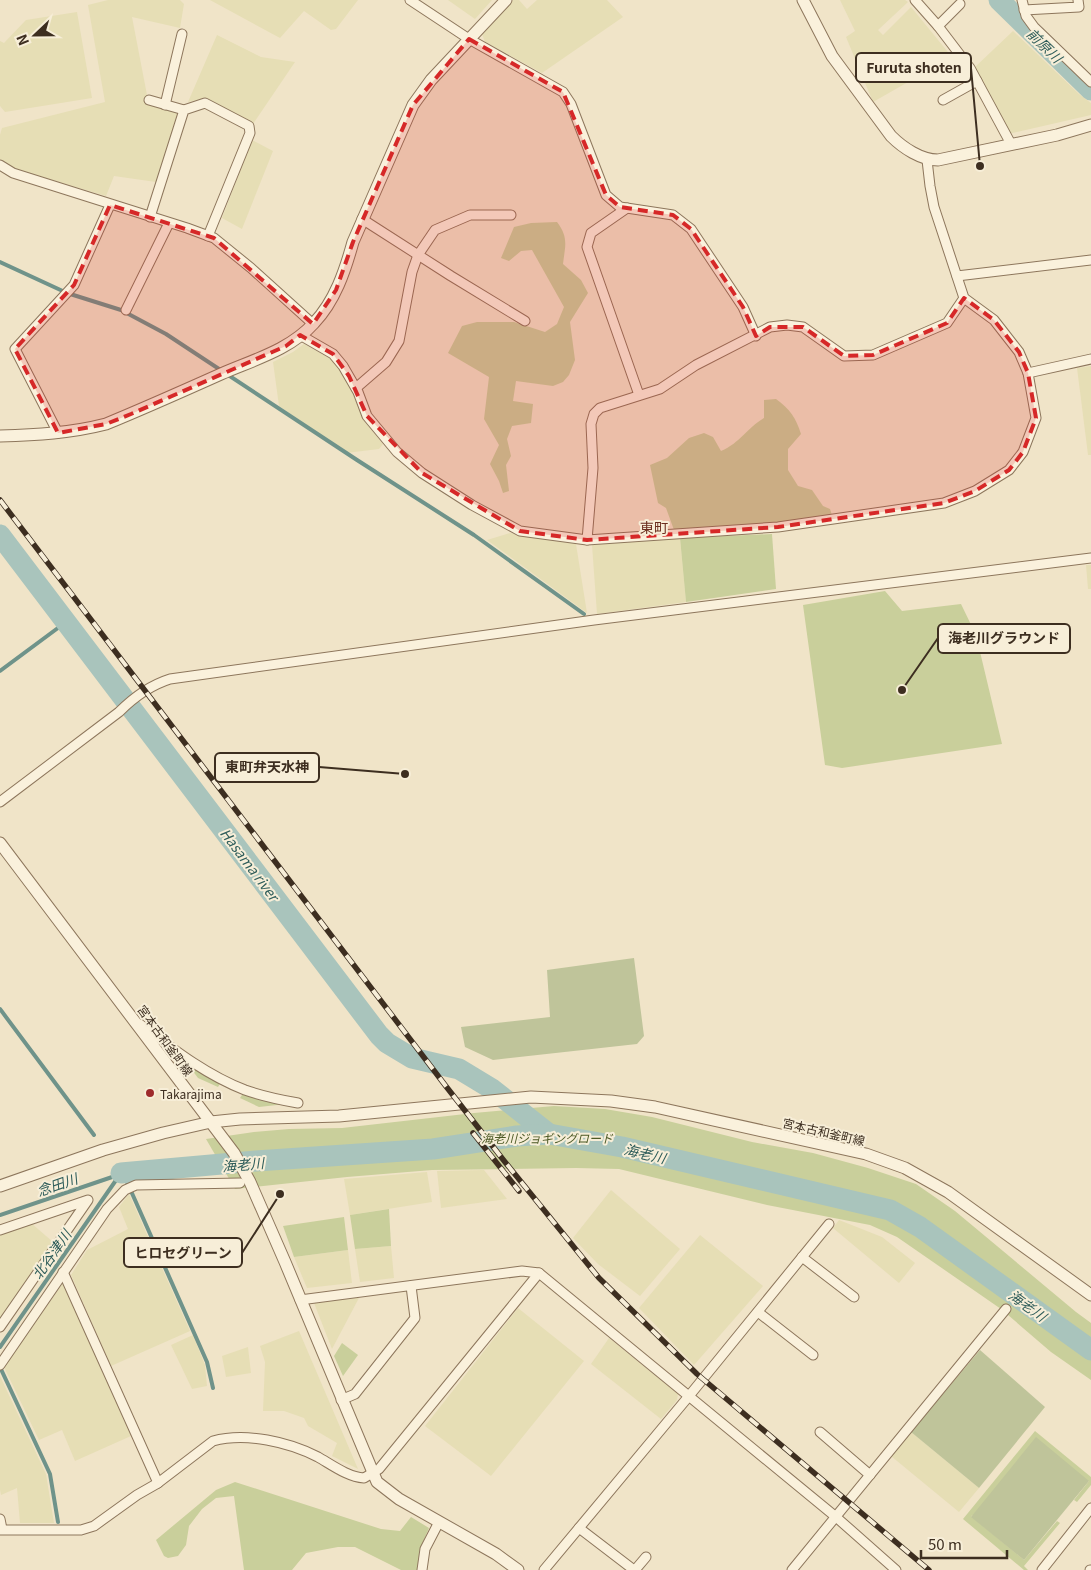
<svg xmlns="http://www.w3.org/2000/svg" width="1091" height="1570" viewBox="0 0 1091 1570" font-family="Georgia,'Noto Sans JP',serif">
  <rect width="100%" height="100%" fill="#f0e4c8"/>
  <g fill="#e6deb5">
    <polygon points="108,0 180,0 184,4 180,28 132,17 147,95 145,102 179,113 156,182 114,176 106,196 15,169 0,160 0,135 2,128 105,102 88,5"/>
    <polygon points="210,0 358,0 336,29 331,30 304,11 280,38"/>
    <polygon points="448,0 492,0 475,19"/>
    <polygon points="513,0 519,0 527,9 537,0 607,0 623,17 542,73 485,42 482,34"/>
    <polygon points="840,0 905,0 908,2 878,30 883,35 911,7 952,57 873,102 846,37 855,31"/>
    <polygon points="77,12 92,98 5,112 0,106 0,41 4,43 26,20"/>
    <polygon points="1013,31 1079,94 1091,103 1091,115 1008,134 974,68"/>
    <polygon points="217,35 261,57 295,62 253,124 206,98 188,102"/>
    <polygon points="252,140 273,151 242,229 222,218"/>
    <polygon points="304,344 331,359 346,377 363,419 383,444 379,449 346,453 279,406 273,362 293,352"/>
    <polygon points="1091,366 1091,455 1088,455 1077,368"/>
    <polygon points="510,533 576,544 587,613 487,540"/>
    <polygon points="680,538 686,602 597,614 592,545"/>
    <polygon points="1086,565 1091,565 1091,589 1088,589"/>
    <polygon points="484,1170 507,1199 441,1208 437,1171"/>
    <polygon points="427,1172 432,1202 350,1215 344,1179"/>
    <polygon points="611,1190 680,1249 640,1296 598,1264 573,1238"/>
    <polygon points="129,1194 190,1331 111,1366 71,1275 87,1250 128,1229 119,1207"/>
    <polygon points="839,1220 882,1237 915,1263 899,1283 833,1228"/>
    <polygon points="31,1223 53,1242 0,1319 0,1234"/>
    <polygon points="700,1235 763,1286 694,1365 639,1308"/>
    <polygon points="391,1246 394,1278 360,1282 355,1249"/>
    <polygon points="348,1250 352,1283 307,1288 294,1257"/>
    <polygon points="63,1283 131,1436 75,1461 62,1430 39,1440 4,1367"/>
    <polygon points="360,1296 332,1349 314,1303"/>
    <polygon points="518,1308 584,1361 491,1476 425,1426"/>
    <polygon points="299,1331 358,1469 332,1456 337,1443 308,1426 304,1418 284,1411 263,1411 265,1362 260,1346"/>
    <polygon points="193,1335 205,1365 207,1386 192,1389 171,1345"/>
    <polygon points="609,1338 678,1394 677,1400 661,1419 591,1364"/>
    <polygon points="248,1347 251,1373 226,1377 222,1356"/>
    <polygon points="0,1376 46,1474 54,1523 20,1523 17,1488 1,1495 0,1490"/>
    <polygon points="911,1432 979,1488 959,1512 891,1456"/>
  </g>
  <g fill="#c9cf9b">
    <path d="M 557,222 C 569,238 565,246 563,264 L 581,280 L 588,293 L 570,322 L 575,360 L 569,375 L 563,382 L 553,386 L 516,381 L 513,401 L 533,404 L 531,423 L 512,426 L 507,439 L 511,456 L 506,465 L 509,491 L 503,493 L 499,481 L 490,464 L 499,445 L 484,419 L 489,377 L 448,353 L 462,326 L 477,322 L 514,322 L 545,332 L 557,324 L 564,307 L 532,250 L 521,251 L 509,261 L 501,258 L 514,227 L 531,223 Z"/>
    <path d="M 776,399 C 790,409 796,418 801,434 L 788,449 L 788,470 L 798,486 L 812,490 L 823,506 L 830,509 L 832,515 L 778,523 L 674,530 L 666,508 L 658,503 L 650,465 L 667,458 L 689,438 L 704,433 L 713,437 L 721,451 C 740,443 747,428 764,418 L 764,400 Z"/>
    <polygon points="772,534 776,589 686,602 680,538"/>
    <polygon points="885,591 902,611 961,604 976,635 1002,744 842,768 825,765 803,605"/>
    <polygon points="190,1064 221,1082 218,1087 198,1078 189,1066"/>
    <polygon points="244,1092 286,1104 259,1107 240,1098"/>
    <polygon points="554,1106 605,1109 652,1117 752,1142 813,1153 868,1168 916,1184 955,1211 1076,1312 1091,1323 1091,1380 1051,1352 1001,1309 897,1237 870,1225 767,1205 619,1169 576,1168 432,1170 347,1177 235,1189 206,1139 254,1132 289,1129 342,1128 474,1113"/>
    <polygon points="389,1209 391,1246 355,1249 350,1215"/>
    <polygon points="344,1217 348,1250 294,1257 283,1226"/>
    <polygon points="342,1343 358,1355 343,1376 334,1356"/>
    <polygon points="1035,1431 1091,1477 1091,1485 1077,1502 1074,1500 1089,1481 971,1516 1024,1560 1057,1521 1060,1523 1024,1566 1028,1570 1024,1570 963,1519"/>
    <polygon points="235,1482 381,1529 400,1531 411,1517 429,1528 420,1549 417,1570 401,1570 355,1547 338,1547 306,1553 292,1570 244,1570 234,1496 216,1498 202,1509 189,1526 186,1545 178,1556 168,1558 164,1556 156,1540 216,1490"/>
  </g>
  <g fill="#bfc49a">
    <polygon points="634,958 644,1036 637,1044 493,1060 465,1047 461,1027 550,1017 547,970"/>
    <polygon points="980,1350 1045,1407 979,1488 911,1432"/>
    <polygon points="1036,1437 1089,1481 1024,1560 971,1517"/>
  </g>
  <g fill="none" stroke-linecap="round" stroke-linejoin="round">
    <g stroke="#6f938a" stroke-width="4">
      <polyline points="0,262 67,293 121,310 166,334 357,460 474,535 584,614"/>
      <polyline points="0,543 4,540"/>
      <polyline points="0,671 66,622"/>
      <polyline points="0,1009 94,1135"/>
      <polyline points="123,1173 207,1362 213,1388"/>
      <polyline points="0,1215 121,1174"/>
      <polyline points="0,1347 121,1173"/>
      <polyline points="0,1367 50,1474 58,1522"/>
    </g>
    <g stroke="#a9c4bc" stroke-width="21">
      <polyline points="999,0 1091,90"/>
      <polyline points="0,535 379,1035 387,1043 412,1058 459,1069 492,1089 549,1134"/>
      <polyline points="121,1173 256,1161 433,1149 517,1136 549,1134 622,1147 890,1210 920,1227 1091,1350"/>
    </g>
    <g stroke="#8d765c" stroke-width="11">
      <g id="minor">
        <polyline points="410,0 469,39 563,92 571,104 606,195 620,207 673,215 691,229 743,307 756,336"/>
        <polyline points="915,0 938,26 970,68 1011,144"/>
        <polyline points="1022,0 1026,16 1034,27 1091,82"/>
        <polyline points="1024,10 1079,7 1078,0"/>
        <polyline points="938,26 960,4"/>
        <polyline points="149,100 184,110"/>
        <polyline points="943,100 977,81"/>
        <polyline points="165,105 182,34"/>
        <polyline points="0,165 13,173 187,228 214,238 251,268 313,324"/>
        <polyline points="627,208 591,233 587,247 639,395"/>
        <polyline points="150,217 184,110 205,103 249,126 250,133 208,236"/>
        <polyline points="362,219 451,276 525,321"/>
        <polyline points="957,276 1091,260"/>
        <polyline points="126,310 169,223"/>
        <polyline points="300,335 333,354 343,366 358,392 367,416 397,452 422,473 472,505 520,531 587,540 778,527 944,503 975,491 1009,470 1023,452 1036,418 1028,373 1019,352 994,320 964,298 934,207 930,186 927,160"/>
        <polyline points="1028,373 1091,359"/>
        <polyline points="356,388 386,362 399,341 412,272 418,255 435,230 470,215 511,215"/>
        <polyline points="58,433 15,349 74,285 110,205"/>
        <polyline points="587,540 593,468 591,424 594,414 600,408 660,389 696,365 770,327 787,325 803,327 844,356 873,355 947,323 964,298"/>
        <path d="M 0,802 L 119,712 C 133,698 151,685 170,679 L 594,620 L 1091,558"/>
        <path d="M 140,1024 C 173,1049 206,1075 245,1090 C 262,1096 281,1100 298,1103"/>
        <polyline points="0,1230 88,1200 0,1327"/>
        <polyline points="802,1257 854,1297"/>
        <polyline points="63,1272 158,1483"/>
        <polyline points="300,1300 522,1271 539,1273 836,1517 896,1570"/>
        <polyline points="758,1312 813,1355"/>
        <polyline points="0,1365 107,1209 125,1190 136,1185 240,1183"/>
        <polyline points="341,1400 355,1394 415,1318 411,1286"/>
        <polyline points="820,1432 870,1475"/>
        <polyline points="0,1519 2,1529"/>
        <polyline points="579,1528 634,1570"/>
        <path d="M 0,1530 L 81,1530 L 94,1526 L 137,1495 L 158,1483 L 213,1441 C 246,1432 289,1442 318,1457 C 332,1465 348,1477 364,1478 L 379,1469 L 539,1273"/>
        <polyline points="422,1570 425,1549 439,1522"/>
        <polyline points="544,1570 689,1396 829,1224"/>
        <polyline points="635,1570 646,1557"/>
        <polyline points="792,1570 1006,1309"/>
        <polyline points="1042,1570 1091,1508"/>
        <polyline points="1090,1570 1091,1570"/>
      </g>
    </g>
    <g stroke="#8d765c" stroke-width="13">
      <g id="tertiary">
        <path d="M 803,0 L 832,56 L 891,136 C 903,148 921,160 938,160 L 1057,135 L 1091,125"/>
        <path d="M 0,436 C 36,435 71,433 106,424 C 145,408 183,391 221,374 C 253,360 290,350 314,323 C 335,301 345,271 353,242 L 413,105 L 431,80 L 506,0"/>
        <polyline points="0,843 234,1153 250,1182 285,1262 377,1482 399,1499 496,1554 518,1570"/>
        <polyline points="0,1186 103,1150 163,1133 211,1122 240,1119 339,1116 531,1097 611,1101 655,1107 866,1154 905,1168 948,1192 1091,1295"/>
      </g>
    </g>
    <use href="#minor" stroke="#faf1dc" stroke-width="9"/>
    <use href="#tertiary" stroke="#faf1dc" stroke-width="11"/>
    <g stroke="#3d2e20" stroke-width="5.5">
      <g id="rail">
        <polyline points="0,500 445,1085 505,1162 599,1278 697,1374 929,1570"/>
        <polyline points="473,1133 519,1191"/>
      </g>
    </g>
    <use href="#rail" stroke="#f7eed8" stroke-width="4" stroke-dasharray="11" stroke-linecap="butt"/>
  </g>
  <path fill="#d62828" fill-opacity="0.2" stroke="#d62828" stroke-width="4" stroke-dasharray="10 6" stroke-linejoin="round" d="M 469,39 L 563,92 L 606,195 L 620,207 L 673,215 L 691,229 L 743,307 L 756,336 L 770,327 L 803,327 L 844,356 L 873,355 L 947,323 L 964,298 L 994,320 L 1019,352 L 1028,373 L 1036,418 L 1023,452 L 1009,470 L 975,491 L 944,503 L 778,527 L 587,540 L 520,531 L 422,473 L 367,416 L 349,376 L 333,354 L 300,335 L 286,346 L 131,414 L 106,424 L 58,433 L 15,349 L 74,285 L 110,205 L 214,238 L 313,324 L 336,290 L 353,242 L 413,105 Z"/>
  <circle fill="#9e2a2b" stroke="#f7eed8" stroke-width="2" cx="150" cy="1093" r="5"/>
  <g text-anchor="middle" dominant-baseline="central" stroke-width="4" stroke-linejoin="round" paint-order="stroke">
    <g font-size="12" fill="#3d2e20" stroke="#f7eed8">
      <text transform="translate(166 1040) rotate(54)">宮本古和釜町線</text>
      <text transform="translate(824 1131) rotate(13)">宮本古和釜町線</text>
    </g>
    <g font-size="12" fill="#3d2e20" stroke="#f7eed8" text-anchor="start">
      <text x="160" y="1093">Takarajima</text>
    </g>
    <g font-size="12" font-style="italic" fill="#4d5a26" stroke="#f7eed8">
      <text x="547" y="1137">海老川ジョギングロード</text>
    </g>
    <g font-size="14" font-style="italic" fill="#2f5d5a" stroke="#f7eed8">
      <text transform="translate(1045 45) rotate(44)">前原川</text>
      <text transform="translate(250 864) rotate(53)">Hasama river</text>
      <text transform="translate(645 1153) rotate(13)">海老川</text>
      <text transform="translate(243 1164) rotate(-5)">海老川</text>
      <text transform="translate(57 1184) rotate(-19)">念田川</text>
      <text transform="translate(51 1254) rotate(-55)">北谷津川</text>
      <text transform="translate(1028 1305) rotate(36)">海老川</text>
    </g>
    <g font-size="14" fill="#6b2e1e" stroke="#f7eed8">
      <text x="654" y="527">東町</text>
    </g>
  </g>
  <path fill="none" stroke="#3d2e20" stroke-width="2" d="M980 166L971 68M902 690L938 638M405 774L319 767M280 1194L242 1253"/>
  <g fill="#3d2e20" stroke="#f7eed8" stroke-width="2">
    <circle cx="980" cy="166" r="5"/>
    <circle cx="902" cy="690" r="5"/>
    <circle cx="405" cy="774" r="5"/>
    <circle cx="280" cy="1194" r="5"/>
  </g>
  <g fill="#f7eed8" stroke="#3d2e20" stroke-width="2">
    <rect x="856" y="53" width="115" height="29" rx="5"/>
    <rect x="938" y="624" width="132" height="29" rx="5"/>
    <rect x="215" y="753" width="104" height="29" rx="5"/>
    <rect x="124" y="1238" width="118" height="29" rx="5"/>
  </g>
  <g font-size="14" text-anchor="middle" font-weight="bold" fill="#3d2e20">
    <text x="914" y="73">Furuta shoten</text>
    <text x="1004" y="643">海老川グラウンド</text>
    <text x="267" y="772">東町弁天水神</text>
    <text x="183" y="1258">ヒロセグリーン</text>
  </g>
  <g transform="translate(35 35) rotate(248)" stroke="#f7eed8" stroke-width="4" paint-order="stroke">
  <path d="M0-4L9 19L0 12L-9 19Z" fill="#3d2e20"/>
  <text y="-8" font-size="14" font-weight="bold" text-anchor="middle" fill="#3d2e20">N</text>
  </g>
  <path d="M921 1550v8h86v-8" fill="none" stroke="#3d2e20" stroke-width="2.5"/>
  <text x="928" y="1550" font-size="15" fill="#3d2e20" stroke="#f7eed8" stroke-width="4" paint-order="stroke">50 m</text>
</svg>
